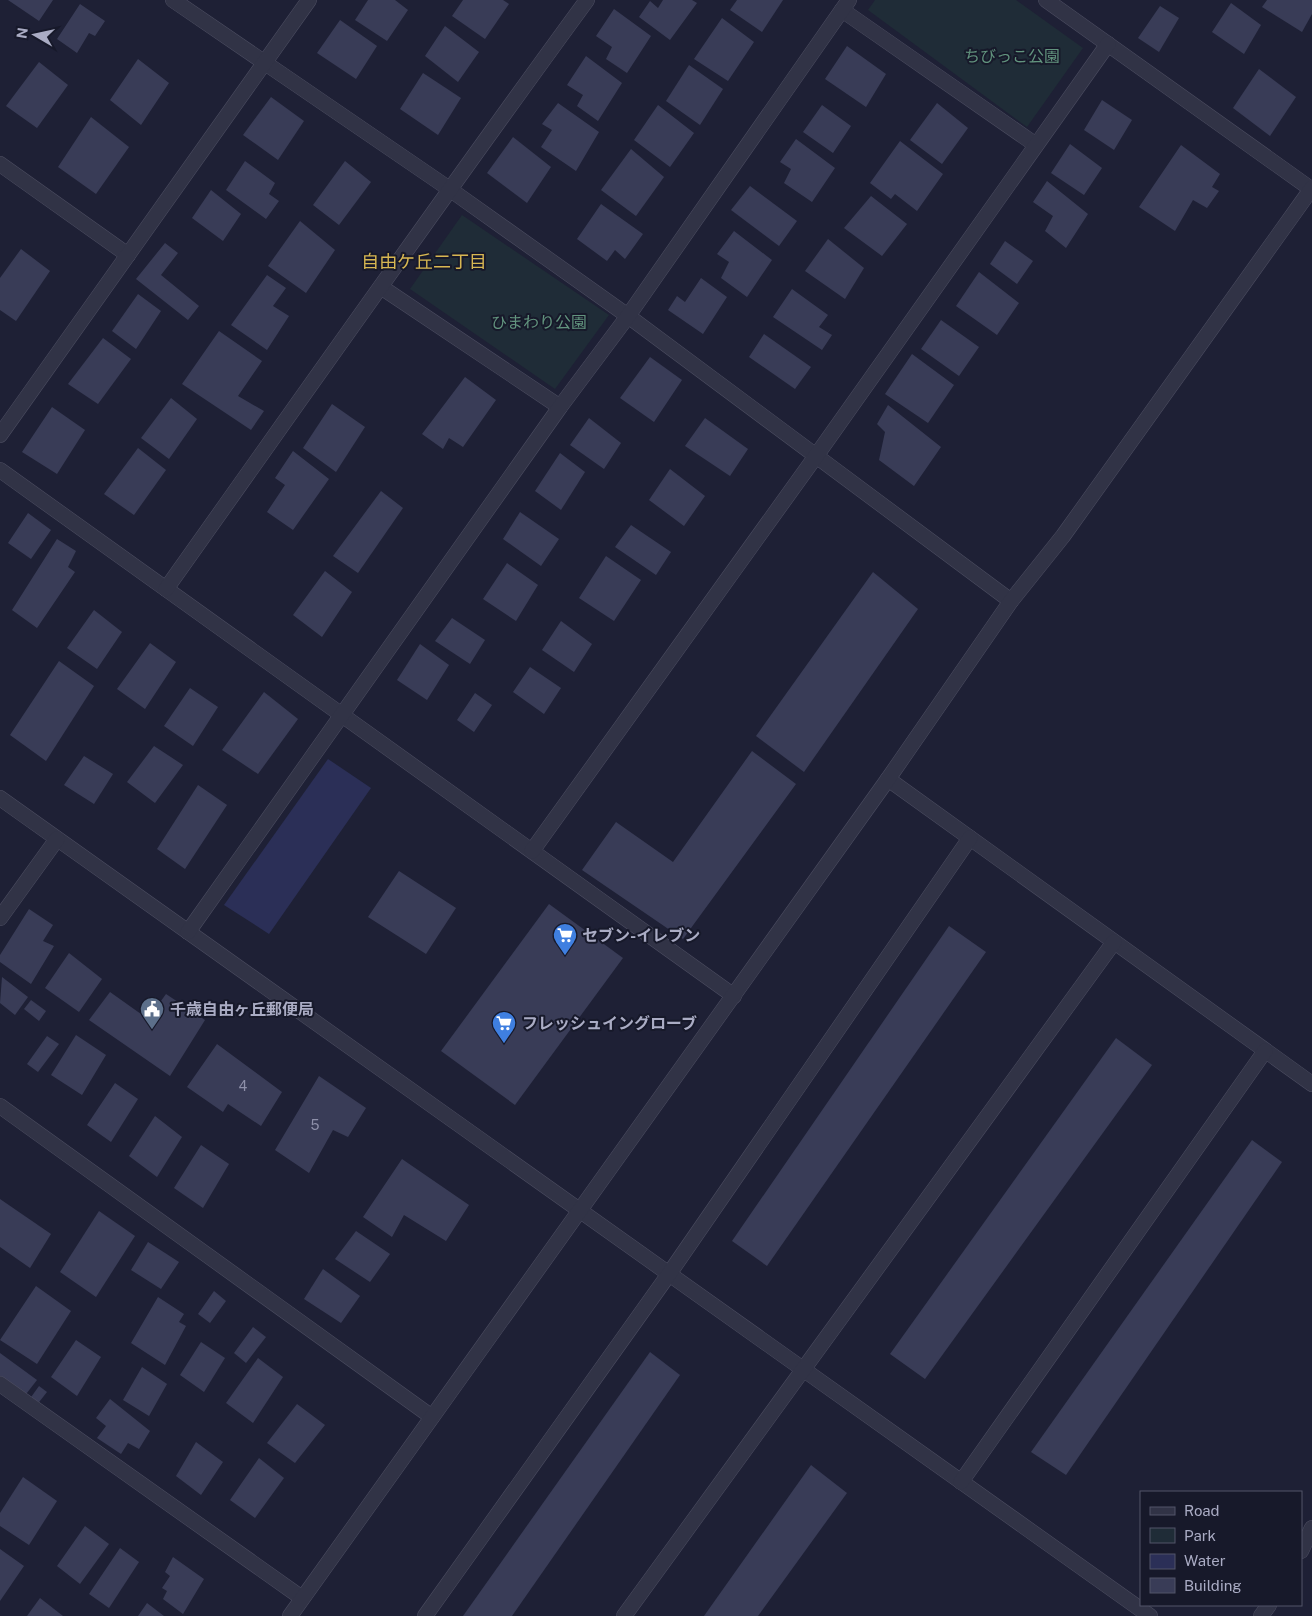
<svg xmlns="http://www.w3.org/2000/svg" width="1312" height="1616" viewBox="0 0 1312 1616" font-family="'Public Sans','Noto Sans JP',sans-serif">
  <rect width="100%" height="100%" fill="#1e2035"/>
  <g fill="#1f2c37">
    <polygon points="875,0 1016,0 1083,48 1027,127 868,10"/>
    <polygon points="462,215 609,315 555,389 410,289"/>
  </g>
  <polygon fill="#2b2f57" points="328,759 371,788 269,934 224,905"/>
  <g fill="#393c57">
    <polygon points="8,0 53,0 39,21"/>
    <polygon points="368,0 395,0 408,10 387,41 355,20"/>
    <polygon points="463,0 503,0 509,4 485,39 452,16"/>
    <polygon points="663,0 692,0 697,3 670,40 639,17 650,1 658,8"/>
    <polygon points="737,0 783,0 762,32 730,10"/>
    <polygon points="1267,0 1312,0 1312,14 1302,32 1262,7"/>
    <polygon points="1231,3 1261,25 1244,54 1212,32"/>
    <polygon points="80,4 105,21 95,36 89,33 77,53 57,39"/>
    <polygon points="1160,6 1179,18 1159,52 1138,38"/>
    <polygon points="614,9 651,36 627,73 606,59 612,47 596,36"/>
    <polygon points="722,18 754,42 728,81 694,59"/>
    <polygon points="340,20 377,46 356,79 317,53"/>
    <polygon points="445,26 479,52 458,82 425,56"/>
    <polygon points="847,46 886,74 866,107 825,79"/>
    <polygon points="586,56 622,83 598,121 577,106 583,95 567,85"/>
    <polygon points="138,59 169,83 141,125 110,100"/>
    <polygon points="39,62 68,85 37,128 6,106"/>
    <polygon points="689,65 723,89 700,125 666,101"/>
    <polygon points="1259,69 1296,97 1270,136 1233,108"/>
    <polygon points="423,73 461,98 438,135 400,109"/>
    <polygon points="271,97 304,121 278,160 243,135"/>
    <polygon points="1102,100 1132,120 1114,150 1084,130"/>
    <polygon points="558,103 599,132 576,171 541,147 552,130 542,124"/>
    <polygon points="937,103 968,128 942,164 910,140"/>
    <polygon points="658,105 694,133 670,167 634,140"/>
    <polygon points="822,105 851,126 833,153 803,132"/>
    <polygon points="91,117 129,147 96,194 58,167"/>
    <polygon points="513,137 551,167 527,203 487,173"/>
    <polygon points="796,139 835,168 812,202 784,183 791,169 780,162"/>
    <polygon points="900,141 943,174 917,211 895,194 891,199 870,183"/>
    <polygon points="1070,144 1102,168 1084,195 1051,173"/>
    <polygon points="1181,145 1220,174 1212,187 1219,191 1207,208 1193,200 1175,231 1139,207"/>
    <polygon points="631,149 664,177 636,216 601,190"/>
    <polygon points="245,161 275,183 269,194 279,201 266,219 226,190"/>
    <polygon points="345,161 371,182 339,225 313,205"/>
    <polygon points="1047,181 1088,214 1066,248 1045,231 1053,216 1033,202"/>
    <polygon points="750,186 797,221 779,246 731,210"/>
    <polygon points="211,190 241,214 223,241 192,218"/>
    <polygon points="871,196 907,224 882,256 844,228"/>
    <polygon points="601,204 643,234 625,259 615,250 607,261 577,239"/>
    <polygon points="300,221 335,250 306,293 268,266"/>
    <polygon points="734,231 772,260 747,297 721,278 729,262 717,254"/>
    <polygon points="828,239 864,268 845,299 805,271"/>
    <polygon points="1005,241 1033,261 1017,284 990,264"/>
    <polygon points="165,243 178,253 161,275 199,306 188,320 136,279"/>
    <polygon points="21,249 50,271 16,321 0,310 0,278"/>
    <polygon points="979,272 1019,303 997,335 956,306"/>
    <polygon points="267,275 286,288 273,306 289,316 267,350 231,325"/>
    <polygon points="701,278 727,297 703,334 668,310 677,296 685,302"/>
    <polygon points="792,289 828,315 819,327 832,335 822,350 773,317"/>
    <polygon points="138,294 161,311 136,349 112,331"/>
    <polygon points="941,320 979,347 959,376 921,349"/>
    <polygon points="219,331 262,361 238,396 264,411 251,430 182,384"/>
    <polygon points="764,334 811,367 795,389 749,357"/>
    <polygon points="103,338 131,359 98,404 68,384"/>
    <polygon points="912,354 954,385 928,423 885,394"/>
    <polygon points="650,357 682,380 654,422 620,398"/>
    <polygon points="465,377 496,400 463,447 449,438 443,449 422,434"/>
    <polygon points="171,398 197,419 169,459 141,438"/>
    <polygon points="332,404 365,427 336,472 303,448"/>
    <polygon points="888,405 941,447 914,486 879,460 885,432 877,424"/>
    <polygon points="52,407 85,430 57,474 22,452"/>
    <polygon points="589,418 621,443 604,469 570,445"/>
    <polygon points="705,418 748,449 730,476 685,446"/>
    <polygon points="138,448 166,470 134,515 104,494"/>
    <polygon points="293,451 329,479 293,530 267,512 285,485 275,478"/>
    <polygon points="560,453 585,472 561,510 535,491"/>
    <polygon points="670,469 705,496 684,526 649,500"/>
    <polygon points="381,491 403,508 358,573 333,556"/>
    <polygon points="520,512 559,539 541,566 503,539"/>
    <polygon points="28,513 51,530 31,559 8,543"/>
    <polygon points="631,525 671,552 656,575 615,547"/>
    <polygon points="57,539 76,551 68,567 75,572 37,628 12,610"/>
    <polygon points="606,556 641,580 614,621 579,598"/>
    <polygon points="507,563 538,585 516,621 483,599"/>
    <polygon points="325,571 352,592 322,637 293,615"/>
    <polygon points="873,572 918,609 804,772 756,736"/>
    <polygon points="94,610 122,632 97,669 67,648"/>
    <polygon points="452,618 485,640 470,664 435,641"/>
    <polygon points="561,621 592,644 574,672 542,650"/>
    <polygon points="150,643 176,662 145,709 117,689"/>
    <polygon points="420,644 449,665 427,700 397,680"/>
    <polygon points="59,661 94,686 46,761 10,735"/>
    <polygon points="530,667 561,688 544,714 513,692"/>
    <polygon points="190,688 218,707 193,746 164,726"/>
    <polygon points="264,692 298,719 258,774 222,750"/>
    <polygon points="475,693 492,705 474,732 457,720"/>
    <polygon points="154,746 183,765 155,803 127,782"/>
    <polygon points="752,751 796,784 683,939 582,870 616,822 673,862"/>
    <polygon points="84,756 113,774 94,804 64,785"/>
    <polygon points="198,785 227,805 185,869 157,849"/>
    <polygon points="399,871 456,908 426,954 368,917"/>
    <polygon points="549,904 623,958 515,1105 441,1051"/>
    <polygon points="29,909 53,925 43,941 54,946 31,984 0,962 0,955"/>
    <polygon points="949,926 986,952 767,1266 732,1241"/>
    <polygon points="69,953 102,979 79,1012 45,988"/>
    <polygon points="2,977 28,997 15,1015 0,1003"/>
    <polygon points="110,992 148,1019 166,994 205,1020 170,1076 89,1020"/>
    <polygon points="31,1000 46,1011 39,1021 24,1009"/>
    <polygon points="76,1035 106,1055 82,1095 51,1075"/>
    <polygon points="47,1036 59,1044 38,1072 27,1064"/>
    <polygon points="1116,1038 1152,1065 925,1379 890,1354"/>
    <polygon points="217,1044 282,1092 261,1126 228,1104 223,1112 187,1087"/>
    <polygon points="319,1076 366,1108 348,1137 333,1130 309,1173 275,1150"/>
    <polygon points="115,1083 138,1099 111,1142 87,1125"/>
    <polygon points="155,1116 182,1137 157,1177 129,1156"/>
    <polygon points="1252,1140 1282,1162 1066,1475 1031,1452"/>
    <polygon points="201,1145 229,1164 203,1208 174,1188"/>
    <polygon points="402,1159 469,1205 446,1241 404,1215 392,1237 363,1217"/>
    <polygon points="0,1199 51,1234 30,1268 0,1247"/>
    <polygon points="99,1211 135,1236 96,1297 60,1272"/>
    <polygon points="356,1231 390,1254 370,1282 335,1259"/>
    <polygon points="148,1242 179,1262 161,1289 131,1270"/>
    <polygon points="323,1269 360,1296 341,1323 304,1299"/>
    <polygon points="36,1286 71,1311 37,1364 0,1340"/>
    <polygon points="214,1291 226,1301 210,1323 198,1314"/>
    <polygon points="158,1297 184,1314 179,1322 186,1326 165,1365 131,1343"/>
    <polygon points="253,1327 266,1337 246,1363 234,1353"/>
    <polygon points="76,1340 101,1357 77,1396 51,1377"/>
    <polygon points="201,1342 225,1358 204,1392 180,1375"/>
    <polygon points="650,1352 680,1375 512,1616 463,1616"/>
    <polygon points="0,1353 37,1380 23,1398 0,1381"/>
    <polygon points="258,1358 283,1377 253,1423 226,1403"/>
    <polygon points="142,1367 167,1384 149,1416 123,1400"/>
    <polygon points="39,1386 47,1392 36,1406 29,1400"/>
    <polygon points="110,1399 150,1431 139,1449 128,1443 121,1454 97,1438 106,1426 96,1418"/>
    <polygon points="297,1404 325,1425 295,1463 267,1443"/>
    <polygon points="196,1442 223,1462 201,1495 176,1476"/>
    <polygon points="259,1458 284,1478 255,1518 230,1500"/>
    <polygon points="811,1465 847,1493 758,1616 704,1616"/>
    <polygon points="23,1477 57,1501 29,1545 0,1526 0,1513"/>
    <polygon points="85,1526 109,1544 80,1584 57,1566"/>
    <polygon points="120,1548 139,1562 109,1608 89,1594"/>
    <polygon points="0,1549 24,1566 0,1601"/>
    <polygon points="173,1557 204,1579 183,1614 163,1599 167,1591 162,1588 170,1576 165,1572"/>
    <polygon points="40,1598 63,1616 27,1616"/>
    <polygon points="147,1603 164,1616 138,1616"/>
  </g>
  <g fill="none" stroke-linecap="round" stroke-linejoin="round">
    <g stroke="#4c4d61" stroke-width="16">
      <g id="minor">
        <polyline points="173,0 448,188 628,316 1011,601"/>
        <polyline points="1046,0 1311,189"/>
        <polyline points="842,10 1036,145"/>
        <polyline points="0,164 128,255"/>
        <polyline points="381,287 560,407"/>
        <polyline points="0,435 309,0"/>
        <polyline points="0,470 734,996"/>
        <path d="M 166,589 C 306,392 444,195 587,0"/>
        <polyline points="888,779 1312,1084"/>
        <polyline points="0,798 1150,1616"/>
        <polyline points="532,851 816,456 1108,44"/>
        <polyline points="0,918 57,839"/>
        <polyline points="188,932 560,407 628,316 849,0"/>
        <polyline points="0,1106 432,1417"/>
        <polyline points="0,1384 302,1598"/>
        <polyline points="961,1482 1265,1051"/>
        <polyline points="1301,1551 1312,1528"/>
        <polyline points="290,1616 888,779 1011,601 1063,536 1312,188"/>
        <polyline points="425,1616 669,1274 970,838"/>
        <polyline points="624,1616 1114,942"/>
        <polyline points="1261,1616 1269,1605"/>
      </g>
    </g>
    <use href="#minor" stroke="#313346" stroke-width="15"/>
  </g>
  <defs>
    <g id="supermarket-pin" transform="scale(1.25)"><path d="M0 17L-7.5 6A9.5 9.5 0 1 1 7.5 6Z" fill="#3f7fe0" stroke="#17192a"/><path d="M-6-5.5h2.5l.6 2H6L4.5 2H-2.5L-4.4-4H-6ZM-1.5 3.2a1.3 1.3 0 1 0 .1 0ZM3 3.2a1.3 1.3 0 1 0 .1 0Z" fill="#fff"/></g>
    <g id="civic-pin" transform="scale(1.25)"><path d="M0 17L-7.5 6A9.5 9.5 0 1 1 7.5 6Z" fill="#5c6f8a" stroke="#17192a"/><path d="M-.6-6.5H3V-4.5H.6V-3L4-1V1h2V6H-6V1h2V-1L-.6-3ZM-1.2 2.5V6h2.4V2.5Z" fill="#fff"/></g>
  </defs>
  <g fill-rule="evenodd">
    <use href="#supermarket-pin" x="565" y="935"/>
    <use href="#civic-pin" x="152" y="1009"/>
    <use href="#supermarket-pin" x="504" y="1023"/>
  </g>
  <g text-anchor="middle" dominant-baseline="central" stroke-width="4" stroke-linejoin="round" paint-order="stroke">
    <g font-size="14" fill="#8e90a9">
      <text x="243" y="1086">4</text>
      <text x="315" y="1125">5</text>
    </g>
    <g font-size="16" fill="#62947e" stroke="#17192a">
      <text x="1012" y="56">ちびっこ公園</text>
      <text x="539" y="322">ひまわり公園</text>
    </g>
    <g font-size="16" font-weight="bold" fill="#aaacc4" stroke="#17192a" text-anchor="start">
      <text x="582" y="935">セブン-イレブン</text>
      <text x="170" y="1009">千歳自由ヶ丘郵便局</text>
      <text x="522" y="1023">フレッシュイングローブ</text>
    </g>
    <g font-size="18" fill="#d7b752" stroke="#17192a">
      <text x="424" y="261">自由ケ丘二丁目</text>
    </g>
  </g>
  <rect x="1140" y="1491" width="162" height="115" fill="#17192a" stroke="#525468"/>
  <rect x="1150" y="1507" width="25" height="8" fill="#313346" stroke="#525468"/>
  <text x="1184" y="1516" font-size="15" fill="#aaacc4">Road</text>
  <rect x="1150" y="1528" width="25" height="15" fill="#1f2c37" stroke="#525468"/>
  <text x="1184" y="1541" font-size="15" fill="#aaacc4">Park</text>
  <rect x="1150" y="1554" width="25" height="15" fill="#2b2f57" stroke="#525468"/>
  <text x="1184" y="1566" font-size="15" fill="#aaacc4">Water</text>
  <rect x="1150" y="1578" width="25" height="15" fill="#393c57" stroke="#525468"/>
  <text x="1184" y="1591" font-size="15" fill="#aaacc4">Building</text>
  <g transform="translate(35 35) rotate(279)" stroke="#17192a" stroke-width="4" paint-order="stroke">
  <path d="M0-4L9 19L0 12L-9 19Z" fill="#aaacc4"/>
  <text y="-8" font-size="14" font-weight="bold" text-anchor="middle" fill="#aaacc4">N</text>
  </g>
</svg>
